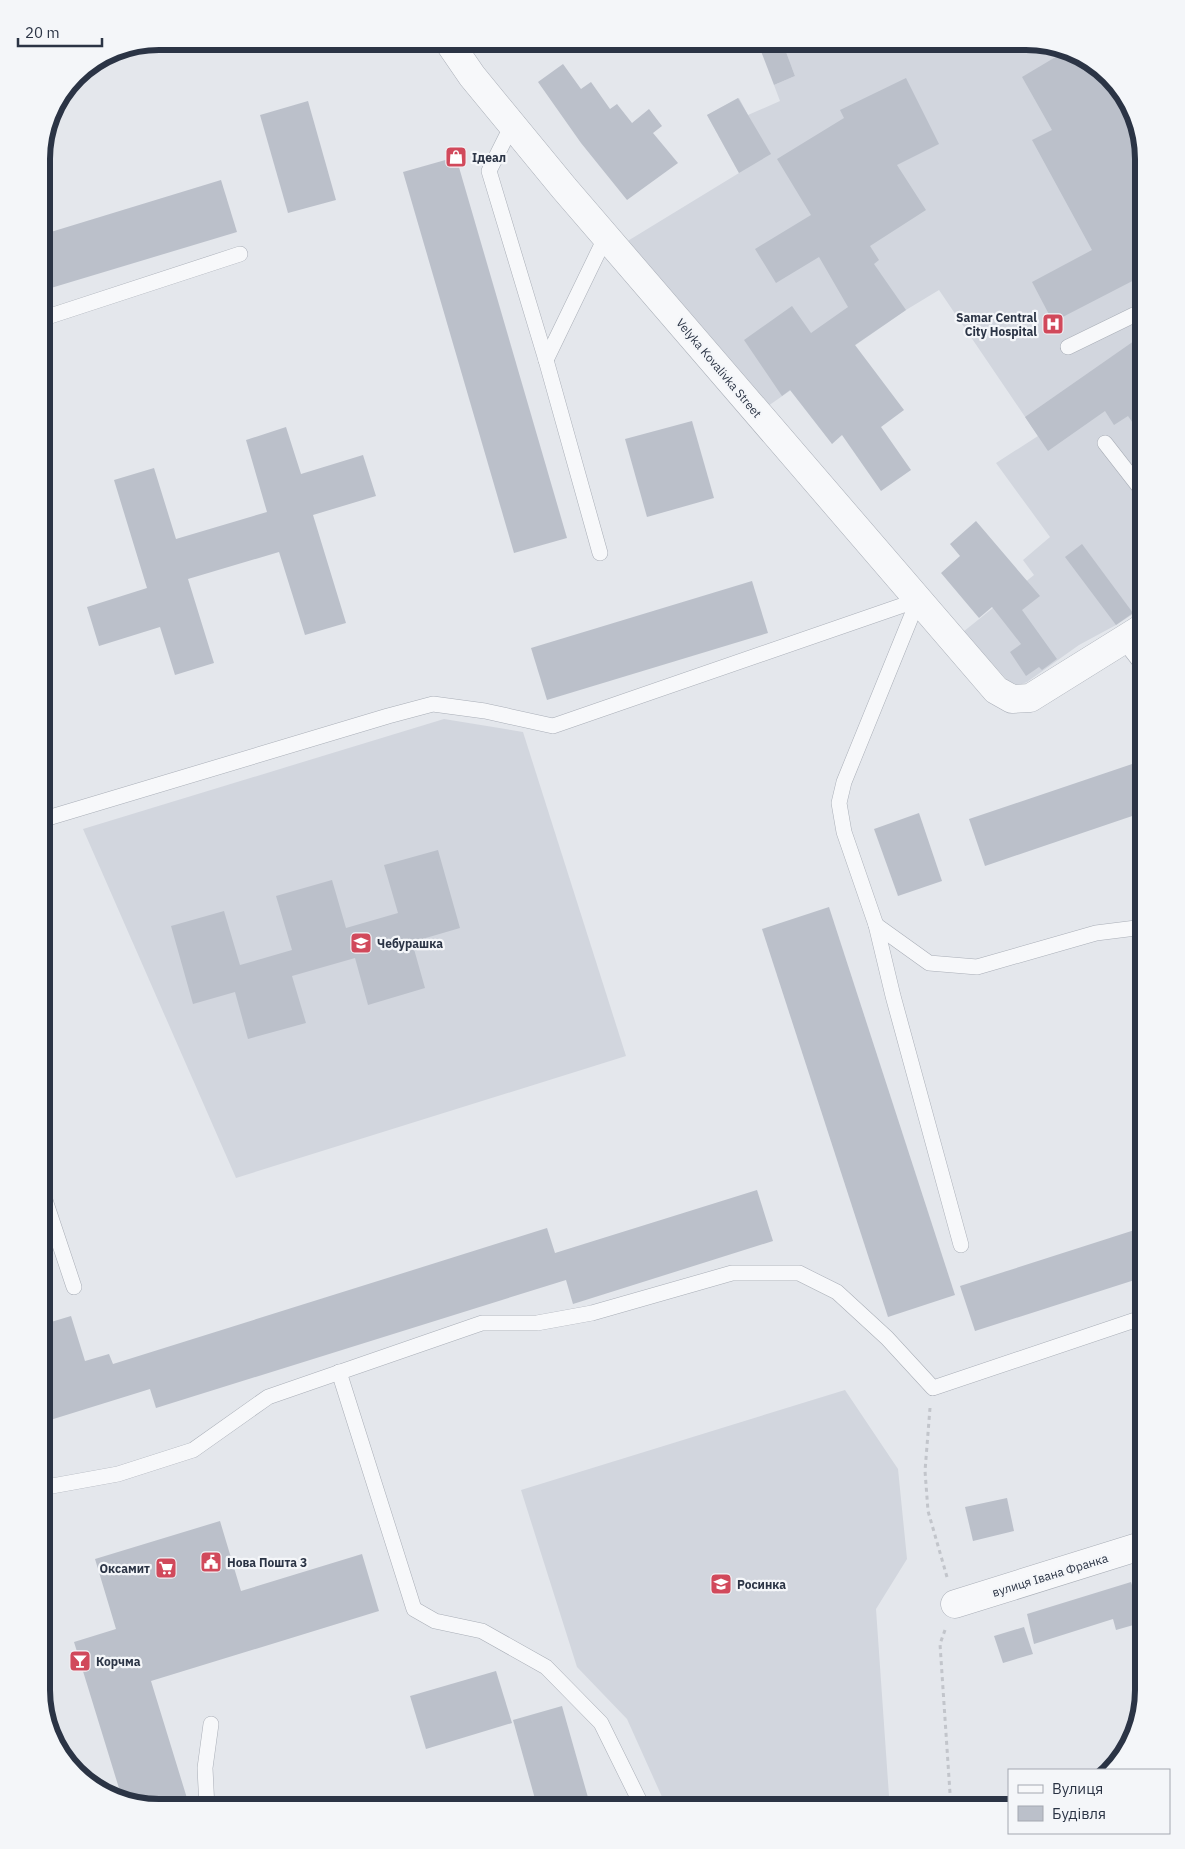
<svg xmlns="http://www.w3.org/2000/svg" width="1185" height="1849" viewBox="0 0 1185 1849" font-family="'IBM Plex Sans',sans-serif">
  <rect width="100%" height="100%" fill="#e4e7ec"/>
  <g fill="#d2d6de">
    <polygon points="782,41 1034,42 1092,61 1144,159 1144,607 1116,625 1079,645 1027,682 1019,685 1010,683 963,632 1034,575 1023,560 1050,537 996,463 1038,436 939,290 906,310 768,406 626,242 739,173 707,115 739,98 748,115 780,101 774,85 795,76"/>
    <polygon points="444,719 523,732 626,1056 236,1178 83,829"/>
    <polygon points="845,1390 898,1469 907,1559 876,1609 889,1796 852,1808 667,1808 627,1719 577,1667 521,1490"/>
  </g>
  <g fill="#bbc0ca">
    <polygon points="773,41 782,41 795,76 774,85 759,46"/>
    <polygon points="1064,52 1092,61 1132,106 1144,158 1144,275 1053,322 1032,282 1092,250 1032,140 1052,130 1022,77"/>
    <polygon points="563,64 581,89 591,82 610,109 617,104 632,123 649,109 662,126 653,133 678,163 627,200 581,143 538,82"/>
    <polygon points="906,78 939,144 897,165 926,210 870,246 879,260 874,264 906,310 855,345 904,410 881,427 911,470 881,491 842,435 832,444 790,390 782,396 744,340 792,306 811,333 848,307 819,257 776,283 755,249 811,215 777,159 844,118 840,110"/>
    <polygon points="738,98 771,154 739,173 707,115"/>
    <polygon points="308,101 336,200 288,213 260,115"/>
    <polygon points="456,157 567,538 514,553 403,172"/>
    <polygon points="221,180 237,232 41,291 41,235"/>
    <polygon points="1144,334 1144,439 1128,416 1114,425 1105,411 1048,451 1025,417"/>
    <polygon points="692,421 714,498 647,517 625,439"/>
    <polygon points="286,427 301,474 363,455 376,496 313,515 346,623 305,635 279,552 188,579 214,663 175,675 160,627 99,646 87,607 147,588 114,480 154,468 176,539 267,512 246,440"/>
    <polygon points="976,521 1040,596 1022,610 1057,659 1042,670 1039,667 1026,676 1010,652 1021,644 992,607 979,618 941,573 960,556 950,544"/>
    <polygon points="1082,544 1133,613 1116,625 1065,557"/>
    <polygon points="752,581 768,633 547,700 531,648"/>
    <polygon points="1144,760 1144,812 985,866 969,819"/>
    <polygon points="919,813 942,881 898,896 874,829"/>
    <polygon points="438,850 460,928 412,942 425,988 368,1005 355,958 292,976 306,1023 248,1039 235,992 193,1004 171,926 224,911 240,965 292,950 276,896 332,880 346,928 398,913 384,865"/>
    <polygon points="829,907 955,1295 888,1317 762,929"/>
    <polygon points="757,1190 773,1241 573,1304 566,1280 156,1408 150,1389 47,1421 41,1402 41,1325 71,1316 85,1361 109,1354 113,1364 547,1228 555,1253"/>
    <polygon points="1144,1227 1144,1277 975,1331 960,1286"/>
    <polygon points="1007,1498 1014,1531 973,1541 965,1507"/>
    <polygon points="220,1521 241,1591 362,1554 379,1611 151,1681 190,1808 151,1808 122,1798 74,1642 116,1629 95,1559"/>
    <polygon points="1131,1582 1144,1622 1116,1630 1113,1619 1034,1644 1027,1614"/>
    <polygon points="1024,1627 1033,1654 1003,1663 994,1636"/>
    <polygon points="496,1671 512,1723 426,1749 410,1696"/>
    <polygon points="562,1706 591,1808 558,1808 556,1801 537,1806 513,1720"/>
  </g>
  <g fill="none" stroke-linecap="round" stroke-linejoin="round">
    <g stroke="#a9aeb7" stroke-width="16">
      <g id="service">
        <polyline points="512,125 489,171 546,360 600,553"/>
        <polyline points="41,319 240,254"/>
        <polyline points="1068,347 1144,310"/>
        <polyline points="546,360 606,236"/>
        <polyline points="1105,443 1144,493"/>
        <polyline points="918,600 844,782 839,803 844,832 876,925 893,996 961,1245"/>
        <polyline points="1123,640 1144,667"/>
        <polyline points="41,820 388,716 433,704 485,711 553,726 918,600"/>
        <polyline points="876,925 929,963 977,967 1096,933 1144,927"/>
        <polyline points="41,1188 74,1287"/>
        <polyline points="339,1372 414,1609 435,1621 482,1631 546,1667 601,1723 643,1808"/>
        <polyline points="41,1488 118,1474 193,1450 268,1397 482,1323 537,1323 592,1313 732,1273 799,1273 837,1292 887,1338 933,1388 1144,1317"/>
        <polyline points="207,1808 205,1768 211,1724"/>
      </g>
    </g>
    <g stroke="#a9aeb7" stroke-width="29">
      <g id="minor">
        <polyline points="448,41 472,76 564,188 996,690 1012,699 1030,698 1144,627"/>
        <polyline points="955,1604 1144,1545"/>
      </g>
    </g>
    <g stroke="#c2c5cb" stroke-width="3" stroke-dasharray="4 4" stroke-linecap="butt">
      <polyline points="930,1408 925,1471 928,1511 947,1577"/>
      <polyline points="945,1630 940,1644 951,1808"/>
    </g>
    <use href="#service" stroke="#f7f8fa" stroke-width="15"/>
    <use href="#minor" stroke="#f7f8fa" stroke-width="28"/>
  </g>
  <defs>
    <g id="shop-square" transform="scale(1.125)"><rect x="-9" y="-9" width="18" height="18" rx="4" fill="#d1495b" stroke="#f4f6f9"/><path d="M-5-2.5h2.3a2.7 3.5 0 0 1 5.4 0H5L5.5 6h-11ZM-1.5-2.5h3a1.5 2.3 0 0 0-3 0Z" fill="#fff"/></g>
    <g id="hospital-square" transform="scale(1.125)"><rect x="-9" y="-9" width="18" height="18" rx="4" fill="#d1495b" stroke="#f4f6f9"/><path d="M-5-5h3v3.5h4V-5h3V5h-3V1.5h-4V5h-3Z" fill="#fff"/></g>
    <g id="school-square" transform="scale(1.125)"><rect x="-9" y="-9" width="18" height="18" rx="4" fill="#d1495b" stroke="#f4f6f9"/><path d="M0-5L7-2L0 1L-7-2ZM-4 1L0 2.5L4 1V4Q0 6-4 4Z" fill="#fff"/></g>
    <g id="civic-square" transform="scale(1.125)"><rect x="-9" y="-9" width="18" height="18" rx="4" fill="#d1495b" stroke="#f4f6f9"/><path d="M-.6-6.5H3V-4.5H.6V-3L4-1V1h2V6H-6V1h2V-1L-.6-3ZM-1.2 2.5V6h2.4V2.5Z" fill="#fff"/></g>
    <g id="supermarket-square" transform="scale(1.125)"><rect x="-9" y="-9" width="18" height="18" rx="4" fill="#d1495b" stroke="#f4f6f9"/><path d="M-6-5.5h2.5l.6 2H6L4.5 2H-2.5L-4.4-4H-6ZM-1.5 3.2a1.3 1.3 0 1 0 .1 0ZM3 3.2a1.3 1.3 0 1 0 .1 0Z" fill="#fff"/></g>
    <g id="bar-square" transform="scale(1.125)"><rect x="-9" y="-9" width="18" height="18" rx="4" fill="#d1495b" stroke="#f4f6f9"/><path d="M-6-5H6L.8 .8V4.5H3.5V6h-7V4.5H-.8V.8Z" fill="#fff"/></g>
  </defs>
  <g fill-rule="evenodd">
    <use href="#shop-square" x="456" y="157"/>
    <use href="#hospital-square" x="1053" y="324"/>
    <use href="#school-square" x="361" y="943"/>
    <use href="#civic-square" x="211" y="1562"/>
    <use href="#supermarket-square" x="166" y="1568"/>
    <use href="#school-square" x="721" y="1584"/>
    <use href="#bar-square" x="80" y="1661"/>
  </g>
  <g text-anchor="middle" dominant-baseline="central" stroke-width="4.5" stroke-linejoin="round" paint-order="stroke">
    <g font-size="12" font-weight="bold" fill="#2b3445" stroke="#f4f6f9" text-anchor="start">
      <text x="472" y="157">Ідеал</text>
      <text x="1037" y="317" text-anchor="end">Samar Central<tspan x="1037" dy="14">City Hospital</tspan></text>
      <text x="377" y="943">Чебурашка</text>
      <text x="227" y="1562">Нова Пошта 3</text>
      <text x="150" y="1568" text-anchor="end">Оксамит</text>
      <text x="737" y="1584">Росинка</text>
      <text x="96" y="1661">Корчма</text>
    </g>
    <g font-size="12" fill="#2b3445" stroke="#f4f6f9">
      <text transform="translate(719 368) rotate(50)">Velyka Kovalivka Street</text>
      <text transform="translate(1050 1575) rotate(-17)">вулиця Івана Франка</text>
    </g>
  </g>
  <path d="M0 0H1185V1849H0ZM159 50H1026A109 109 0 0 1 1135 159V1690A109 109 0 0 1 1026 1799H159A109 109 0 0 1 50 1690V159A109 109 0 0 1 159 50Z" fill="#f4f6f9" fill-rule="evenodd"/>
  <path fill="none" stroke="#2b3445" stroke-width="6" d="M159 50H1026A109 109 0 0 1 1135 159V1690A109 109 0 0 1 1026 1799H159A109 109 0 0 1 50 1690V159A109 109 0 0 1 159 50Z"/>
  <rect x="1008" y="1769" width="162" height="65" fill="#f4f6f9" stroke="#a4a8b1"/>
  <rect x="1018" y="1785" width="25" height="8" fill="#f7f8fa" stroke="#a4a8b1"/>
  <text x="1052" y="1794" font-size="15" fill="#2b3445">Вулиця</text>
  <rect x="1018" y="1806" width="25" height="15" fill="#bbc0ca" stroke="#a4a8b1"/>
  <text x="1052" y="1819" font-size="15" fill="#2b3445">Будівля</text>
  <path d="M18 38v8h84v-8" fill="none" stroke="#2b3445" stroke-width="2.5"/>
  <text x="25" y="38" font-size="15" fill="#2b3445" stroke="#f4f6f9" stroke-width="4" paint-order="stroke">20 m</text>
</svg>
